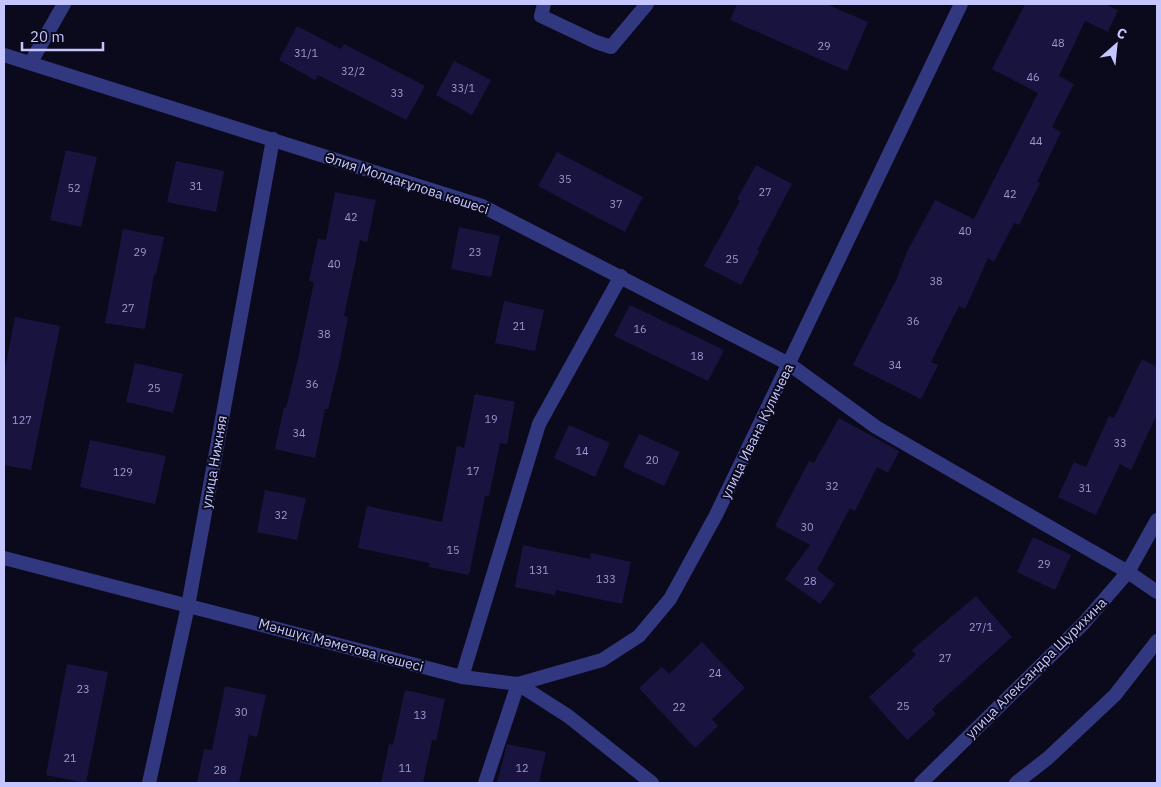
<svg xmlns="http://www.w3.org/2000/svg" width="1161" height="787" viewBox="0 0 1161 787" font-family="'IBM Plex Sans',sans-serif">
  <rect width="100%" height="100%" fill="#0b0a1c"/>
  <g fill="#18143f">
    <polygon points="737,4 826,4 868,22 847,71 730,20"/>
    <polygon points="1025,4 1105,4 1118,10 1108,32 1085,21 1059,76 1074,84 1052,127 1061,132 1037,182 1040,183 1019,225 1014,223 994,262 988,258 965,309 959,306 931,362 938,365 921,399 853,365 897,278 907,252 935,200 974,219 1038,93 992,69"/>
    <polygon points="297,26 341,49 344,44 425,86 406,120 318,75 315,80 279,60"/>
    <polygon points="454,61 491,80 472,115 436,95"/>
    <polygon points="66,150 97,157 81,227 50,220"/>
    <polygon points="557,152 643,197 625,232 538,186"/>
    <polygon points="176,161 224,171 216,212 167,202"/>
    <polygon points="756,165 792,184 757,250 759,251 741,285 704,266 740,201 737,199"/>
    <polygon points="335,192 376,200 367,242 360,240 344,316 348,317 340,359 328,409 325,409 315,458 275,449 284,407 286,408 298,359 314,282 309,281 318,239 326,240"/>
    <polygon points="459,227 500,236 491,277 451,269"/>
    <polygon points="123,229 164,237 156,275 154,274 145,329 105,323"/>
    <polygon points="504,301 544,310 535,351 495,343"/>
    <polygon points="630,305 724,350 708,381 614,336"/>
    <polygon points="15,317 60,326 31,470 4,465 4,374"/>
    <polygon points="1142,359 1157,367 1157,414 1131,470 1120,464 1096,515 1058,497 1074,462 1086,467 1109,416 1114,418"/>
    <polygon points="135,363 183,374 173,413 126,402"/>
    <polygon points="475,394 515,402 507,444 500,443 489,496 485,496 469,575 429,567 430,563 358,548 367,506 442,522 457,446 464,448"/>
    <polygon points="839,418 899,451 888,473 877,467 855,511 850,508 817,570 835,584 820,604 785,579 810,545 775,526 809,461 814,463"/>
    <polygon points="569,425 610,443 595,477 554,458"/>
    <polygon points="639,434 680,452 664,486 623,467"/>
    <polygon points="90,440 166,456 155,504 80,487"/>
    <polygon points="265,490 306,498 297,540 257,532"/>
    <polygon points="1033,537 1071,555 1055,590 1017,572"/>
    <polygon points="523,545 590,559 591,553 631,562 622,604 556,590 555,595 515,587"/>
    <polygon points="976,596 1012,637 932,709 936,714 907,740 869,697 916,655 912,650"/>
    <polygon points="702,642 745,688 712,719 718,726 695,748 639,688 662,667 669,674"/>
    <polygon points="67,664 108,672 86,783 46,775"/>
    <polygon points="225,686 266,695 257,737 249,735 239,783 197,783 204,749 212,750"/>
    <polygon points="405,690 445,699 436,741 432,740 423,783 381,783 389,744 393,745"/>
    <polygon points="507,744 546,752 539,783 497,783"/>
  </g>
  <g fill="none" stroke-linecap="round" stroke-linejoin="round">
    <g stroke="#31387f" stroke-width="14">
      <polyline points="544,4 541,16 596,42 611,47 647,4"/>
      <polyline points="789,364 876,427 1128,572 1157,592"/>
    </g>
    <g stroke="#31387f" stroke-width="14">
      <polyline points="4,55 482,206 789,364"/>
      <polyline points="31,62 64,4"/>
      <polyline points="462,677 539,424 621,276"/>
      <polyline points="149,783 188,606 273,139"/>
      <polyline points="485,783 518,684 568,716 652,783"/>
      <polyline points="921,783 1083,624 1128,572 1157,520"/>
      <polyline points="1016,783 1048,758 1115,695 1157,641"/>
    </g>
    <polyline stroke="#31387f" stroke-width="14" points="4,558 462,677 518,684 602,660 639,636 670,599 716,515 961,4"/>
  </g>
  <g text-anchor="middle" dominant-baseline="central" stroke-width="4" stroke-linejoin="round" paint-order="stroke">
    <g font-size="11" fill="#9a9acf">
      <text x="1058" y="43">48</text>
      <text x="824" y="46">29</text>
      <text x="306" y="53">31/1</text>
      <text x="353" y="71">32/2</text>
      <text x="1033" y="77">46</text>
      <text x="463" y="88">33/1</text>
      <text x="397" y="93">33</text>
      <text x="1036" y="141">44</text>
      <text x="565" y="179">35</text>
      <text x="196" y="186">31</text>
      <text x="74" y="188">52</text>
      <text x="765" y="192">27</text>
      <text x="1010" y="194">42</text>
      <text x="616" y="204">37</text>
      <text x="351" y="217">42</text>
      <text x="965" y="231">40</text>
      <text x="140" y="252">29</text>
      <text x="475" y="252">23</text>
      <text x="732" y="259">25</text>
      <text x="334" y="264">40</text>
      <text x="936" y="281">38</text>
      <text x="128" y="308">27</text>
      <text x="913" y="321">36</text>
      <text x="519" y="326">21</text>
      <text x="640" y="329">16</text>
      <text x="324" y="334">38</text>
      <text x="697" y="356">18</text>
      <text x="895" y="365">34</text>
      <text x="312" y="384">36</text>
      <text x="154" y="388">25</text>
      <text x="491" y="419">19</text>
      <text x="22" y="420">127</text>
      <text x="299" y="433">34</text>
      <text x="1120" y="443">33</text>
      <text x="582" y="451">14</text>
      <text x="652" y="460">20</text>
      <text x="473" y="471">17</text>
      <text x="123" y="472">129</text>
      <text x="832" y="486">32</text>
      <text x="1085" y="488">31</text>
      <text x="281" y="515">32</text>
      <text x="807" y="527">30</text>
      <text x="453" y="550">15</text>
      <text x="1044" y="564">29</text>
      <text x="539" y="570">131</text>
      <text x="606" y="579">133</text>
      <text x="810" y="581">28</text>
      <text x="981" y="627">27/1</text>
      <text x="945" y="658">27</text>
      <text x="715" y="673">24</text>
      <text x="83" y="689">23</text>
      <text x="903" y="706">25</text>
      <text x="679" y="707">22</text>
      <text x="241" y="712">30</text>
      <text x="420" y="715">13</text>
      <text x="70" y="758">21</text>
      <text x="405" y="768">11</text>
      <text x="522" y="768">12</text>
      <text x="220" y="770">28</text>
    </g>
    <g font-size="14" fill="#c5c6ff" stroke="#0b0a1c">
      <text transform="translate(407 183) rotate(18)">Әлия Молдағұлова көшесі</text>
      <text transform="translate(757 431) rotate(-64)">улица Ивана Куличева</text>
      <text transform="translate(214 462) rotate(-80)">улица Нижняя</text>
      <text transform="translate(341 645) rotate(15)">Мәншүк Мәметова көшесі</text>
      <text transform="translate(1036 668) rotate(-45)">улица Александра Щурихина</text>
    </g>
  </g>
  <rect width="1161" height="787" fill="none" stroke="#c5c6ff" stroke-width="10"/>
  <g transform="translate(1116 45) rotate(27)" stroke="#0b0a1c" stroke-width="4" paint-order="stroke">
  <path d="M0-4L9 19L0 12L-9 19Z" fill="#c5c6ff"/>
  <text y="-8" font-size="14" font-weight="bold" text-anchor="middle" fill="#c5c6ff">С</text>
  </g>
  <path d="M22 42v8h81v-8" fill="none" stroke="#c5c6ff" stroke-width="2.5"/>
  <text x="30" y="42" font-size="15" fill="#c5c6ff" stroke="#0b0a1c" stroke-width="4" paint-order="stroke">20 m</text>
</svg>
